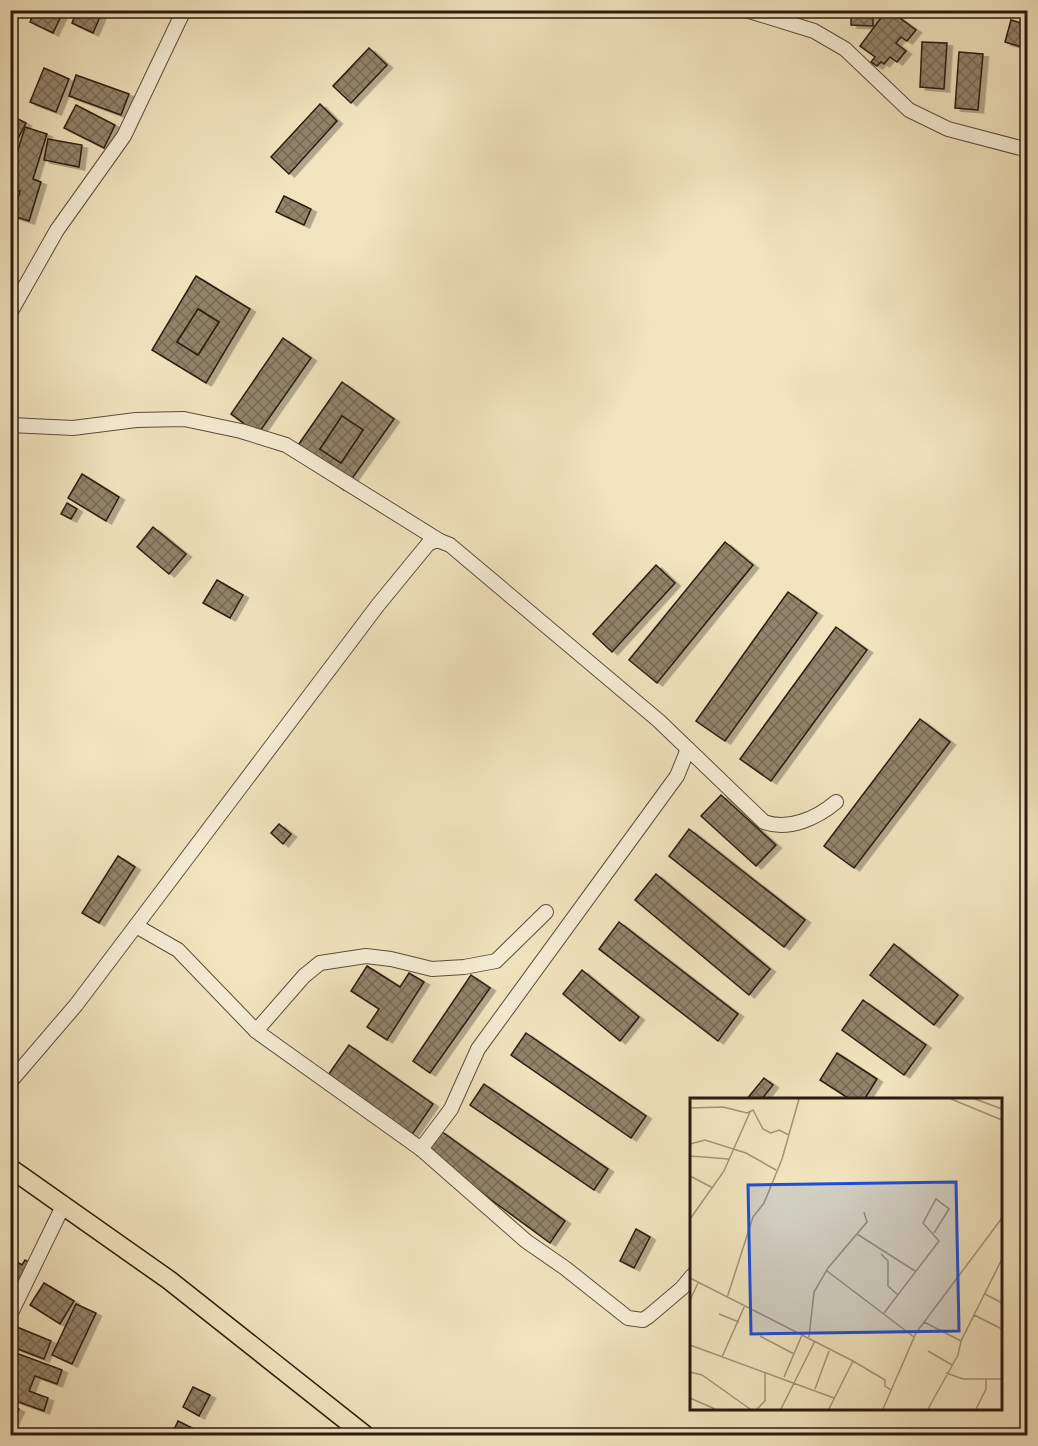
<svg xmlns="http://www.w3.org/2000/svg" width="1038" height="1446" viewBox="0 0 1038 1446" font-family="'IM FELL French Canon',serif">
  <defs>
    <pattern id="building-cross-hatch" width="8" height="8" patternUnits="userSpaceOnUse" patternTransform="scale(1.5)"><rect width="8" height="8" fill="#92846a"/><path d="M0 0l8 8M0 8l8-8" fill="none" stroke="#776b56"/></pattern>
    <filter id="shadow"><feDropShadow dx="5.5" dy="3" stdDeviation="0" flood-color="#0004"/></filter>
  </defs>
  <rect width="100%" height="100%" fill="#f1e4bf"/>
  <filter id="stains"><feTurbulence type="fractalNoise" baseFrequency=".00333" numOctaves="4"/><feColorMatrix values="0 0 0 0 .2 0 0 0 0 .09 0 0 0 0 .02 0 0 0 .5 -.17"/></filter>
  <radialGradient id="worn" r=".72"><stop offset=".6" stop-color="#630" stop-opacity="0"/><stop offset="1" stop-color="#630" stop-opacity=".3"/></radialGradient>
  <g fill="url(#building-cross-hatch)" stroke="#2b1b0e" stroke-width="1.5" fill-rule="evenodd" filter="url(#shadow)">
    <polygon points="35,10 64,10 53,33 30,22"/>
    <polygon points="77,10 103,10 93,33 72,23"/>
    <polygon points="851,10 873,10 873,26 851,25"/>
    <polygon points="889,10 916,30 907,41 901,37 896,43 906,51 897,62 890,57 884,64 881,62 877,66 871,62 875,57 860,46 886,11 887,13"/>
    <polygon points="1011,20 1028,25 1028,49 1005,42"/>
    <polygon points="922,42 947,43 944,89 920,87"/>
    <polygon points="369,48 387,65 351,103 333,86"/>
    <polygon points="959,52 983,54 978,110 955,108"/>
    <polygon points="44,68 69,79 56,112 30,102"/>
    <polygon points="76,75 129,94 121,115 69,96"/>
    <polygon points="320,104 337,121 289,174 271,157"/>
    <polygon points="76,105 115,125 104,148 64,128"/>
    <polygon points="10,115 26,123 14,146 10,144"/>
    <polygon points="25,127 47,134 33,179 41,182 29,221 13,216 20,191 10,188 10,176"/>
    <polygon points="48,139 82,145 79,167 44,160"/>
    <polygon points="284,196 311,209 304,225 276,212"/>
    <path d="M 196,276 L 250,309 L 206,383 L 152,350 ZM 198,309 L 219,322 L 198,355 L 177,342 Z"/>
    <polygon points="198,309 219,322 198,355 177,342"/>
    <polygon points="283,338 311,358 258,434 231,414"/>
    <path d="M 342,382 L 394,419 L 344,490 L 310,466 L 294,451 ZM 342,416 L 363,430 L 341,463 L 320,449 Z"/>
    <polygon points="342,416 363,430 341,463 320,449"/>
    <polygon points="82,474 119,497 106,521 68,498"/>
    <polygon points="67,503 77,509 71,519 61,514"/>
    <polygon points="153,527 186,554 169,574 137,547"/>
    <polygon points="725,542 753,565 657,683 629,660"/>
    <polygon points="656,565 675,583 612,652 593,634"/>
    <polygon points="217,580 243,595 230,618 203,603"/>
    <polygon points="788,592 817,613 725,741 696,721"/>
    <polygon points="836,627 867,650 771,781 740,759"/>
    <polygon points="920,719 950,742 854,868 824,846"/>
    <polygon points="721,795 776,845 756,866 701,816"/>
    <polygon points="279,824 291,834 283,844 271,833"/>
    <polygon points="689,829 805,920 784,947 669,856"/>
    <polygon points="118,856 135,867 99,923 82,913"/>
    <polygon points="656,874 770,969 749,995 635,900"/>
    <polygon points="619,922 738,1014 718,1041 599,949"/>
    <polygon points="894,944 958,995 934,1025 870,975"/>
    <polygon points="367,966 400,987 409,973 424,982 387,1040 367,1027 379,1009 351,991"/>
    <polygon points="582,970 639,1017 620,1041 563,994"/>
    <polygon points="471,975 490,988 430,1073 413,1061"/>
    <polygon points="863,1000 926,1045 904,1075 842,1030"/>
    <polygon points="526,1033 646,1116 631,1138 511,1055"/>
    <polygon points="349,1045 433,1104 411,1136 326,1078"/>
    <polygon points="837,1053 877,1079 864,1100 851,1100 820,1080"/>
    <polygon points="764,1078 773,1085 761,1100 746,1100"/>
    <polygon points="484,1084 608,1169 594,1190 470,1105"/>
    <polygon points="441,1131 565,1221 550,1243 426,1152"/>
    <polygon points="636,1229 650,1237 634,1268 620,1261"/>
    <polygon points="10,1258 22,1265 25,1260 34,1265 20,1292 10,1287"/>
    <polygon points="44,1283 74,1301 60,1324 30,1305"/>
    <polygon points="76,1304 96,1313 72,1364 52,1355"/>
    <polygon points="17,1327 51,1341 44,1359 10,1346"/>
    <polygon points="16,1353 62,1370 57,1384 35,1376 29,1391 48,1398 44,1411 10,1399 10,1367"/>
    <polygon points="193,1387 210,1395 199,1416 183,1407"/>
    <polygon points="10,1405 19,1409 10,1428"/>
    <polygon points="178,1421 208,1436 171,1436"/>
  </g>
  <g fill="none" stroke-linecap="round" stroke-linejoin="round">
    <g stroke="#5c4d3a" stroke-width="16">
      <g id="minor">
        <polyline points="746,10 814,31 845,49 909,110 948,129 1028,150"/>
        <polyline points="10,313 57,230 124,136 184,10"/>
        <path d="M 10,425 L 73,428 L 136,420 L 184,419 L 241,431 L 286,445 L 440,541 L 450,545 L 659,721 L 764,822 C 789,831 817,818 836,802"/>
        <polyline points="136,926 178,950 256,1031 421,1149 526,1241 565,1268 628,1318 643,1320 649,1316 682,1288 692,1276"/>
        <polyline points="256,1031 304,976 320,963 366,956 391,959 432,969 464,967 496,961 546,912"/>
        <polyline points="10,1082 76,1005 378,605 428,544 434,541 440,541"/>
        <polyline points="421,1149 451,1109 478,1049 677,776 688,749"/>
        <polyline points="10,1315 64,1204"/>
      </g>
    </g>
    <g stroke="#2b1b0e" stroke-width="21">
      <polyline id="major" points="10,1168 169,1280 366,1436"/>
    </g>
    <use href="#minor" stroke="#f6edd5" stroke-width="14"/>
    <use href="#major" stroke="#f1e4bf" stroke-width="18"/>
  </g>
  <g transform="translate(690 1098)">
    <rect width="312" height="312" fill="#f1e4bf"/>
    <path fill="none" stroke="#a29478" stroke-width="1.5" d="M 261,1 L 312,22M 285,1 L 312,11M 0,10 L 33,9 L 57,15 L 63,12 L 73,31 L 81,35 L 89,32 L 99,37M 0,46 L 15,42 L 56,55 L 86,72M 0,58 L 39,61M 0,78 L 23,90M 0,121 L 34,73 L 60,14M 167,136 L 225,173M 191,156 L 198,163 L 198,188 L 208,197M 137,173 L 224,239M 0,180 L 163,263 L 195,282 L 195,288 L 201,292M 295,196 L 312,205M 37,200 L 63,119 L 74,105 L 92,61 L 109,1M 0,202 L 8,185M 194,215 L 249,143 L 233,125 L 246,101 L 259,111 L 244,135M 29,216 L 49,224M 284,217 L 312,231M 234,224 L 271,243M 70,238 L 104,256M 119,239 L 124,194 L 138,170 L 177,124 L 174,114M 0,247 L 144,300M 238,253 L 262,267M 32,259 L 55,207M 0,274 L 12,277 L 60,311M 256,275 L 273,281 L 312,281M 94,279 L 112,237M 125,291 L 139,253M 0,300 L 25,311M 67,311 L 75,303 L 75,274M 91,311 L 125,243M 139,311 L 163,263M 193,311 L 226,235 L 312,120M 238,311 L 268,257 L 271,243 L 312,161M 286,311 L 296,291 L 296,280"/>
    <path fill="#1d4ed8" fill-opacity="0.15" stroke="#1d4ed8" stroke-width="3" d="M 266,84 L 269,233 L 61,236 L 58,87 Z"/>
    <rect width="312" height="312" fill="none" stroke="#2b1b0e" stroke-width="3"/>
  </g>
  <rect width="1038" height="1446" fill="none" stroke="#f1e4bf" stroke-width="36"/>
  <rect x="12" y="12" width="1014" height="1422" fill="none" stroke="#2b1b0e" stroke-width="3"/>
  <rect x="18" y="18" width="1002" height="1410" fill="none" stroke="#2b1b0e" stroke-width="1.5"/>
  <rect width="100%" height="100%" filter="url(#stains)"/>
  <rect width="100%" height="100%" fill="url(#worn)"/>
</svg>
